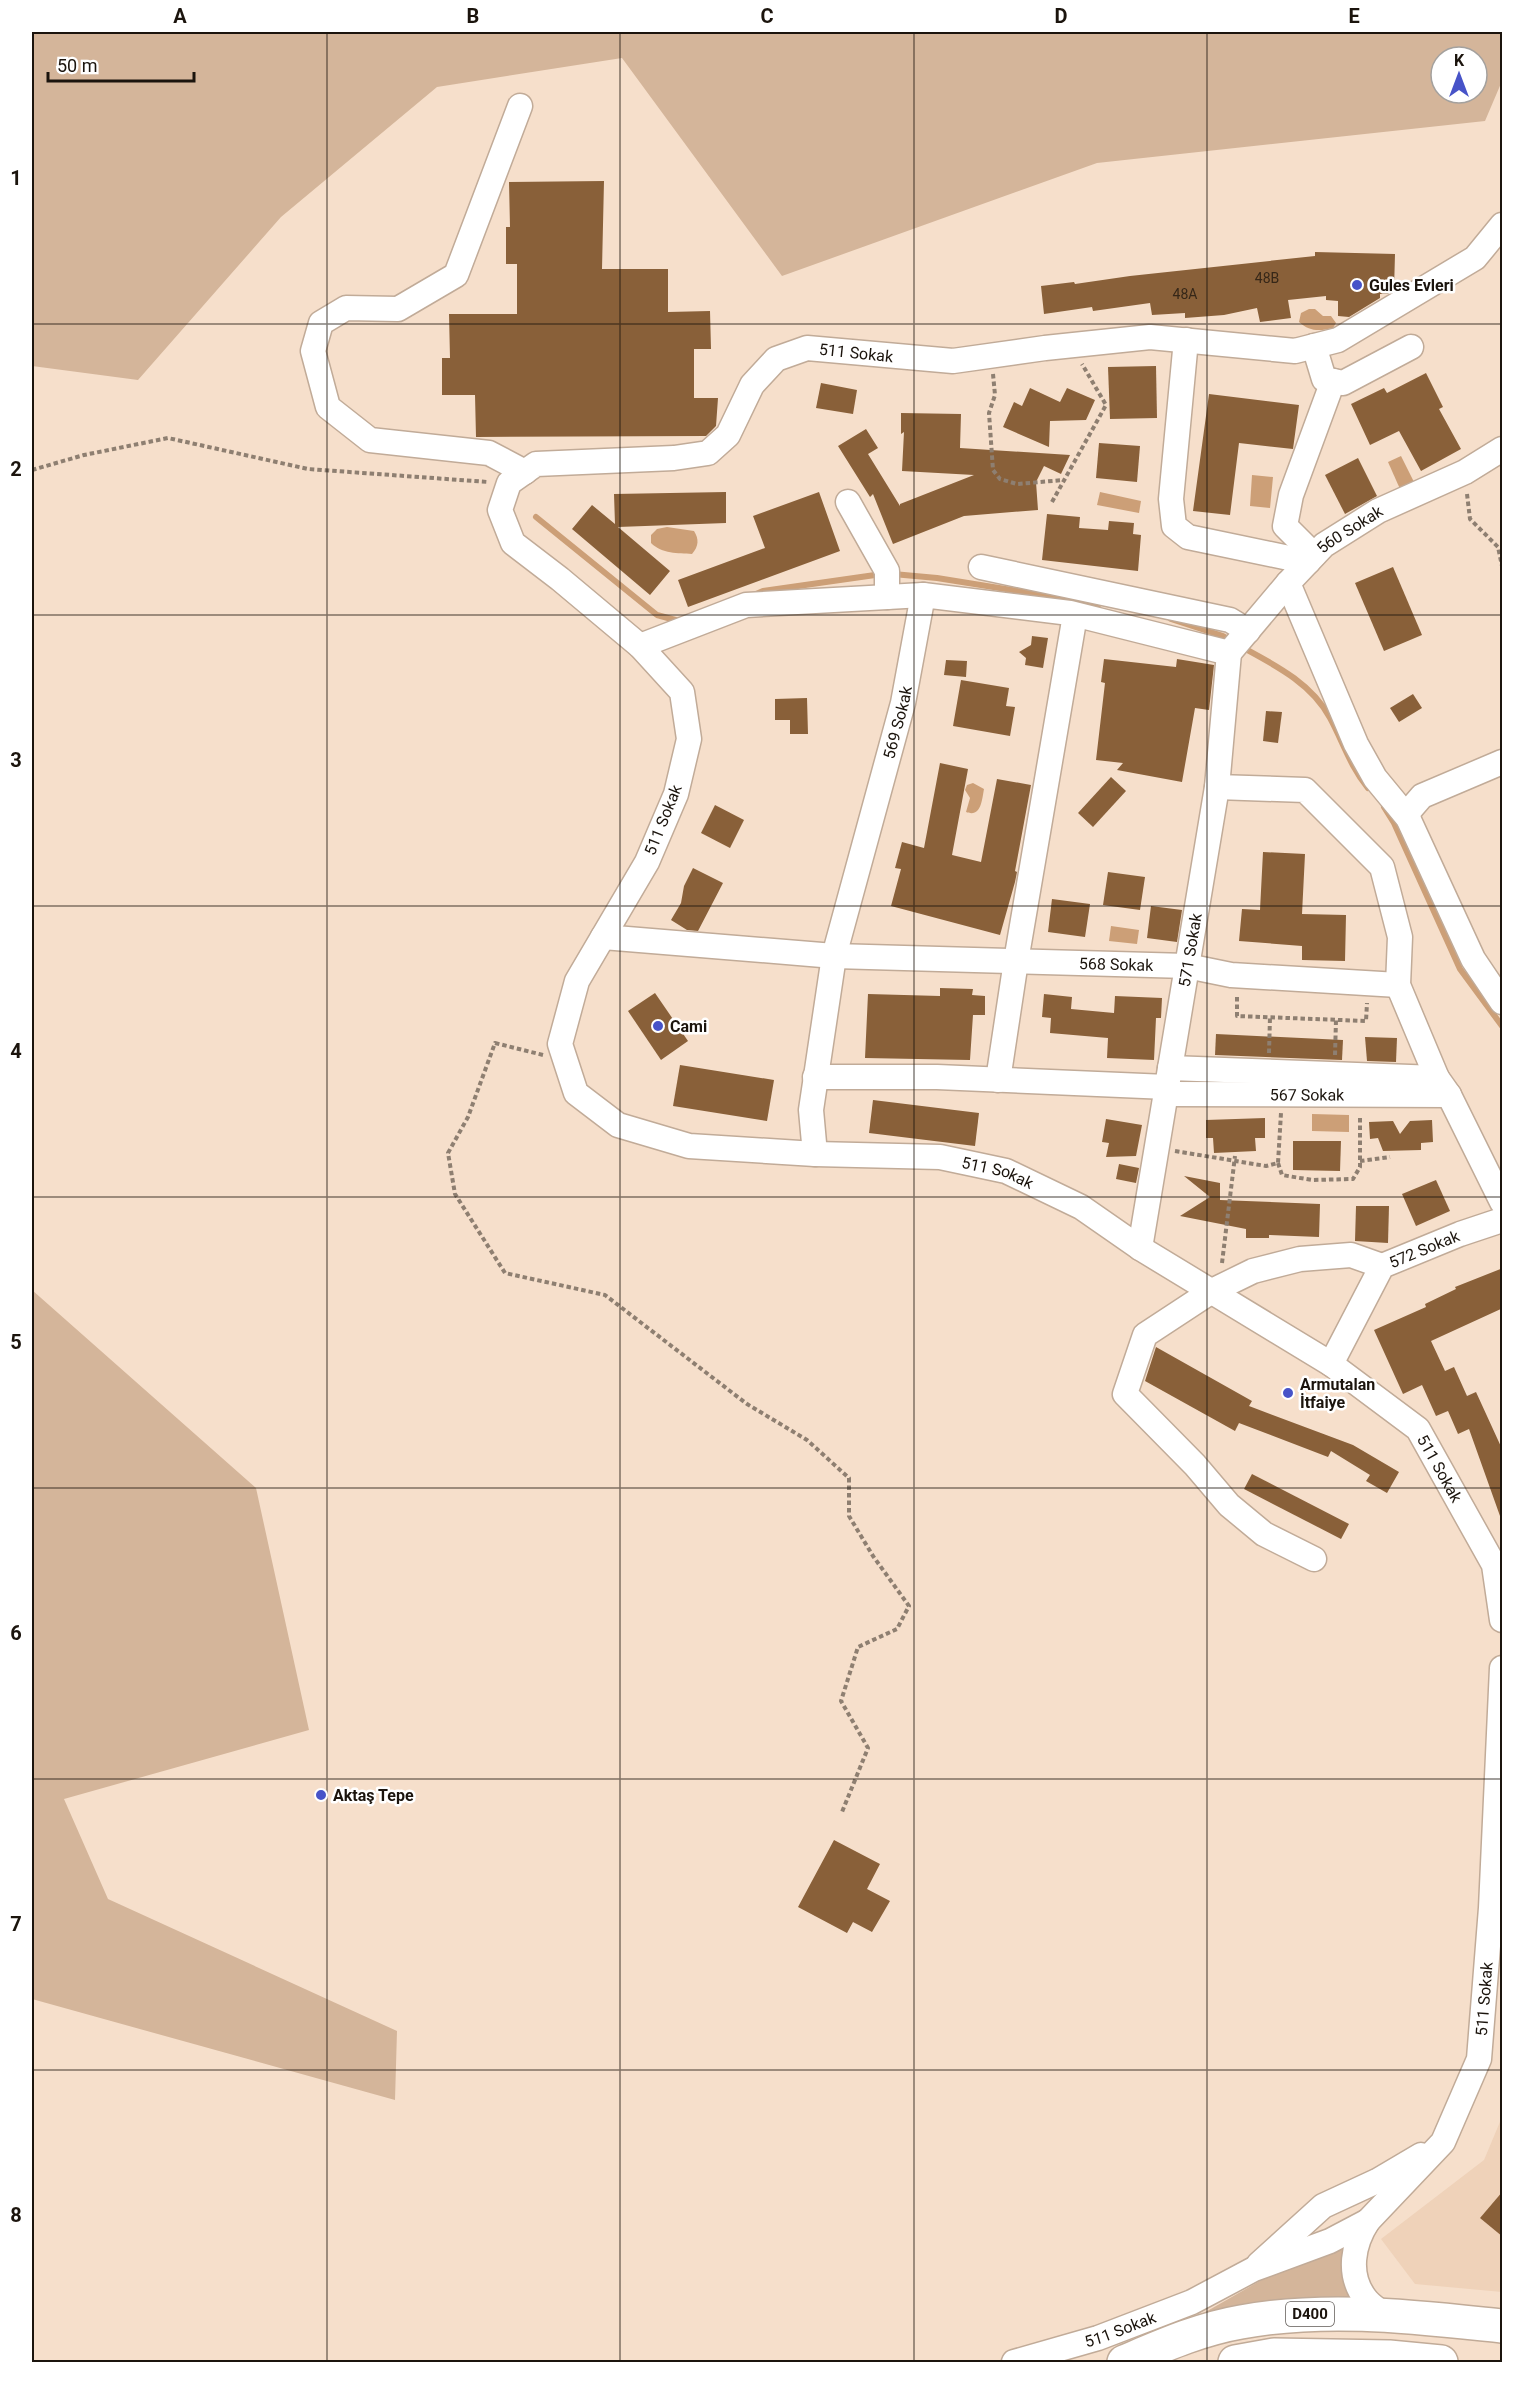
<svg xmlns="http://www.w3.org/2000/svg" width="1534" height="2394" viewBox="0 0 1534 2394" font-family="Roboto,sans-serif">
  <rect width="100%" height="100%" fill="#f6dfcb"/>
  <polygon fill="#efd2b9" points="1502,2117 1502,2292 1415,2284 1381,2239 1484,2160"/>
  <g fill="#d4b59a" fill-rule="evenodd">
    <path d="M 32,32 L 1502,32 L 1502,81 L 1485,121 L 1097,163 L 782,276 L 622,58 L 437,87 L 281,217 L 138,380 L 32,366 ZM 1441,57 L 1477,57 L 1477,93 L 1441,93 Z"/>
    <polygon points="32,1290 256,1488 309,1730 64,1799 108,1899 397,2031 395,2100 32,1999"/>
    <polygon points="1351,2234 1358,2301 1244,2305 1202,2314 1279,2270"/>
  </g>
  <g fill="#cc9f77">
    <path d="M 1309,309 L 1315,309 L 1323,316 L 1331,316 L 1336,323 L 1333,328 C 1320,331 1310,332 1299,322 L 1301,313 Z"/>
    <polygon points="1401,456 1414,482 1400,489 1388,462"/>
    <polygon points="1252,475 1273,477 1270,508 1250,506"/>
    <polygon points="1100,492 1141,501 1139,513 1097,505"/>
    <path d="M 667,527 L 694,531 C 699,539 699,546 692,554 C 678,553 662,554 651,543 L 651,535 L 657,529 Z"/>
    <path d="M 973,783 L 984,789 C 982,800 981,818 966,812 L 970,798 L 965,790 L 967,785 Z"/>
    <polygon points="1111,926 1139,930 1137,944 1109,941"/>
    <polygon points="1312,1114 1349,1115 1349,1132 1312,1131"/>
  </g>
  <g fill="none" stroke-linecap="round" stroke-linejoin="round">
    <g stroke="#cc9f77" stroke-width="6">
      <polyline points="536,517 657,615 679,621"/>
      <polyline points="893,574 937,578 1099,604"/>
      <polyline points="754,595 763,591 882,574"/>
      <polyline points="1171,619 1223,636 1231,641"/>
      <path d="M 1240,646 C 1273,664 1312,683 1330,718 C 1343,742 1350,766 1368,788"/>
      <polyline points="1384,807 1394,823 1460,969 1502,1026"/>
    </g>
  </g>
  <g fill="#896039">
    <polygon points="604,181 602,269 668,269 668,312 710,311 711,349 694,349 694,398 718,398 716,426 706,436 476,437 475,395 442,395 442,358 450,358 449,314 517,314 517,264 506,264 506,227 510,227 509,182"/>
    <polygon points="1315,252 1395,254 1394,290 1388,294 1380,294 1380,298 1349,317 1338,316 1338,301 1326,300 1326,296 1288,300 1291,318 1260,322 1257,308 1224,315 1185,318 1185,313 1152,315 1150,303 1093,311 1092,307 1044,314 1041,286 1074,282 1075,284 1130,276 1315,256"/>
    <polygon points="1156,366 1157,418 1110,419 1108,367"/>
    <polygon points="1426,373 1443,407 1439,409 1461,449 1421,471 1399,431 1370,445 1351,404 1384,388 1387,393"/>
    <polygon points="821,383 857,390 853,414 816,408"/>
    <polygon points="1030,388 1060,402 1067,388 1095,400 1086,420 1050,421 1049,447 1003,427 1014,402 1022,406"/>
    <polygon points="1209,394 1299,405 1293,449 1239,443 1230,515 1193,511"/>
    <polygon points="901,413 961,414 960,448 1070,455 1061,474 1044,466 1036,482 1038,510 964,516 893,544 873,494 870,497 838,446 866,429 878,448 868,454 900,506 900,504 974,475 902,471 904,432 901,434"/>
    <polygon points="1099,443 1140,446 1137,482 1096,478"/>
    <polygon points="1358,458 1377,496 1345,514 1325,475"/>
    <polygon points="726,492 726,523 618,527 670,571 650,595 572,529 592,505 615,524 614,494"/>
    <polygon points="819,492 840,551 688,607 678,580 765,548 753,516"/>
    <polygon points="1047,514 1080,517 1079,528 1108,530 1109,521 1134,523 1133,534 1141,535 1138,571 1042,560"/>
    <polygon points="1393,567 1422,635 1384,651 1355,583"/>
    <polygon points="1032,636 1048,638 1043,668 1025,665 1026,658 1019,652 1031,645"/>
    <polygon points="1104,659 1176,667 1177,659 1214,665 1209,710 1195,708 1182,782 1117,770 1123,763 1096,760 1105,683 1101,682"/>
    <polygon points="946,660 967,661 966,677 944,675"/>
    <polygon points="961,680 1009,688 1006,706 1015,707 1010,736 953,726"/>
    <polygon points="1413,694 1422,708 1399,722 1390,708"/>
    <polygon points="807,698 808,734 790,734 790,720 775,720 775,699"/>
    <polygon points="1266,711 1282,712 1278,743 1263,741"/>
    <polygon points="940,763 968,769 952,855 981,862 997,779 1031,785 1015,871 1017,872 1015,882 1000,935 891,906 901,869 895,868 902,842 924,848"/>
    <polygon points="1111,777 1126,791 1093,827 1078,813"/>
    <polygon points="715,805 744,820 730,848 701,833"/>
    <polygon points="1263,852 1305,854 1302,914 1346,915 1345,961 1302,960 1302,946 1239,941 1242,909 1260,910"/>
    <polygon points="693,868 723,883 698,931 687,930 671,920 681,903 684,886"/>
    <polygon points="1108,872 1145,877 1140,910 1103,905"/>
    <polygon points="1052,899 1090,904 1085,937 1048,932"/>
    <polygon points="1151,906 1182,910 1177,942 1147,938"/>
    <polygon points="940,988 973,989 972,995 985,996 985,1015 973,1015 970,1060 865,1058 868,994 940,996"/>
    <polygon points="655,993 688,1041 661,1060 628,1011"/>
    <polygon points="1044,994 1072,997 1071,1009 1114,1013 1115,996 1162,998 1161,1018 1156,1018 1154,1060 1107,1058 1108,1038 1050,1033 1051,1018 1042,1017"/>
    <polygon points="1216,1034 1343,1040 1342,1060 1215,1055"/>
    <polygon points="1365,1037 1397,1038 1396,1062 1367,1061"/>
    <polygon points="680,1065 774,1080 767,1121 673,1106"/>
    <polygon points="873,1100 979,1113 975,1146 869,1133"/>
    <polygon points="1265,1118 1265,1138 1255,1138 1256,1151 1214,1153 1213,1138 1206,1138 1206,1120"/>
    <polygon points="1106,1119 1142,1125 1136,1156 1106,1157 1109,1143 1102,1142"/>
    <polygon points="1432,1120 1433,1142 1421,1143 1421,1150 1383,1151 1378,1138 1370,1139 1369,1122 1393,1121 1400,1134 1410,1121"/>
    <polygon points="1293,1141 1341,1141 1340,1171 1293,1170"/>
    <polygon points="1119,1164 1139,1168 1136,1183 1116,1179"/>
    <polygon points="1184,1176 1220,1183 1220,1200 1320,1204 1319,1237 1269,1235 1269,1238 1246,1238 1246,1229 1180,1216 1210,1197"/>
    <polygon points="1436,1180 1450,1211 1416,1226 1402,1194"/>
    <polygon points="1356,1206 1389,1206 1388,1243 1355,1241"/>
    <polygon points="1503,1268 1503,1308 1431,1341 1445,1371 1454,1367 1467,1396 1476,1392 1503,1451 1503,1516 1500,1516 1469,1429 1458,1434 1448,1411 1436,1416 1422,1385 1403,1394 1374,1330 1426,1307 1425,1304 1456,1289 1455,1287"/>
    <polygon points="1156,1347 1252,1401 1249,1406 1353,1445 1399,1472 1387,1493 1366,1481 1370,1475 1331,1451 1328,1457 1239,1423 1235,1431 1145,1381"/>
    <polygon points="1252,1474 1349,1524 1341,1539 1244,1489"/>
    <polygon points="834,1840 880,1864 867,1889 890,1901 872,1932 853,1922 847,1933 798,1907"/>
    <polygon points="1503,2191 1503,2237 1480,2218"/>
  </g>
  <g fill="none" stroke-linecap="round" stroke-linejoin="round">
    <g stroke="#c1ab98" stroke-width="27">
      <g id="minor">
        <polyline points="520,106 456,275 398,309 346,308 321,323 313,351 328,407 370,440 489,453 525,472"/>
        <path id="s1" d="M 1502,225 L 1475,258 L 1338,340 L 1295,351 L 1150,337 L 1045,348 L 953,361 L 807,348 L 776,359 L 752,385 L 728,435 L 708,453 L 674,458 L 536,464 L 509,483 L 500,510 L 513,543 L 560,579 L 640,646 L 682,692 L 689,739 L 676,794 L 647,862 L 577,981 L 560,1044 L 576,1093 L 618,1125 L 689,1146 L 815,1154 L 940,1157 L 1006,1171 L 1081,1207 L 1140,1248 L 1331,1364 L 1418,1429 L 1494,1565 L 1502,1620"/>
        <polyline points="1186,340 1171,499 1174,526 1188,537 1308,562"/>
        <polyline points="1314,346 1324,379 1343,383 1411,347"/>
        <polyline points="848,502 887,571 887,597"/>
        <polyline points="1314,555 1285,526 1291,495 1333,381"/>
        <polyline points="981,567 1230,620 1248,631"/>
        <polyline points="1288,583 1356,744 1375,778 1408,818 1473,959 1502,1002"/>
        <polyline points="640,646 746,605 923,595"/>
        <path id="s2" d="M 1229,653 L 1288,583 L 1324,545 L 1378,511 L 1465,472 L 1502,449"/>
        <polyline points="1217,787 1305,790 1382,867 1400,937 1398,985 1437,1078 1449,1095 1502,1202"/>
        <polyline points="1408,818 1409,811 1422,796 1502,762"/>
        <path id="s3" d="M 603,937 L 834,956 L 1187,966 L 1231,975 L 1398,985"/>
        <polyline points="1170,1068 1437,1078"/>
        <polyline points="815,1077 937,1077 1167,1087"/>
        <polyline points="998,1080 1016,961 1075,615"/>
        <path id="s4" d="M 1166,1094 L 1449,1095"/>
        <path id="s5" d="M 815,1154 L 811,1110 L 834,956 L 903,703 L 923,595 L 1070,613 L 1229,653"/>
        <path id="s6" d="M 1140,1248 L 1217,787 L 1229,653"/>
        <path id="s7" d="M 1331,1364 L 1382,1266 L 1460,1234 L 1502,1220"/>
        <polyline points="1314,1559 1264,1534 1229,1505 1195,1465 1125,1394 1145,1335 1212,1291 1253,1271 1300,1259 1351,1255 1382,1266"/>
        <polyline points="1259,2264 1323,2206 1377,2181 1421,2155"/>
        <path id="s8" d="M 1383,2314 C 1377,2309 1369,2304 1365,2298 C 1347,2274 1353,2244 1368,2221 L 1443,2142 L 1479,2059 L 1491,1908 L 1502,1668"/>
        <path id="s9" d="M 1014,2362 L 1098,2338 L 1192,2302 L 1254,2269 L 1330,2241 L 1368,2221"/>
      </g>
    </g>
    <g stroke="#c1ab98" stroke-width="36">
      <g id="highway">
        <path d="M 1124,2362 C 1162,2346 1200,2329 1241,2322 C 1328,2306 1415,2317 1502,2326"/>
        <polyline points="1235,2362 1274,2355 1389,2357 1441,2362"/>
      </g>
    </g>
    <g stroke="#8e7f71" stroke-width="4" stroke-dasharray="4.5 3" stroke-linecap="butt">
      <polyline points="993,374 995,395 989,413 993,470 1000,479 1017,484 1064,480"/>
      <polyline points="32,470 84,455 168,438 308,469 488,482"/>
      <polyline points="1467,494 1470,519 1498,547 1502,566"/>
      <polyline points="1052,502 1106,405 1082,364"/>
      <polyline points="1237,997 1237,1016 1366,1021 1367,1003"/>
      <polyline points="1269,1053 1270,1017"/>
      <polyline points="543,1055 495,1043 468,1117 448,1153 455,1194 505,1273 605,1295 747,1404 807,1440 849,1478 849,1516 873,1556 909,1606 897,1629 858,1647 841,1701 868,1748 842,1812"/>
      <polyline points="1335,1055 1336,1020"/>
      <polyline points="1175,1151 1266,1166 1278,1163 1281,1113"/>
      <polyline points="1360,1161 1390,1157"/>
      <polyline points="1278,1163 1282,1175 1312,1180 1353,1179 1360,1167 1360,1116"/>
      <polyline points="1222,1263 1235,1156"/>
    </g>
    <use href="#minor" stroke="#fff" stroke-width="24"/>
    <use href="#highway" stroke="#fff" stroke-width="33"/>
  </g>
  <path fill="none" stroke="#1b140d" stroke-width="1.5" stroke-opacity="0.55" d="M 327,32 L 327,2362M 620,32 L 620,2362M 914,32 L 914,2362M 1207,32 L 1207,2362M 32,324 L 1502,324M 32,615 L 1502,615M 32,906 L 1502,906M 32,1197 L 1502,1197M 32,1488 L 1502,1488M 32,1779 L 1502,1779M 32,2070 L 1502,2070"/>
  <g fill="#4753c8" stroke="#fff" stroke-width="2">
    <circle cx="1357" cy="285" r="6"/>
    <circle cx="658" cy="1026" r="6"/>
    <circle cx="1288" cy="1393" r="6"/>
    <circle cx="321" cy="1795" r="6"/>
  </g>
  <g text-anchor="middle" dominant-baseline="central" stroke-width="5" stroke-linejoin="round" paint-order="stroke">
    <g font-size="14" fill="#362718">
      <text x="1267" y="278">48B</text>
      <text x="1185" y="294">48A</text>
    </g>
    <rect fill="#fff" stroke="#5f5a56" stroke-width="1.5" x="1286" y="2302" width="48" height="24" rx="4.5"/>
    <g font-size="15" font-weight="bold" fill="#1b140d">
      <text x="1310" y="2314">D400</text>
    </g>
    <g font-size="16" font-weight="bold" fill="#1b140d" stroke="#fff" text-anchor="start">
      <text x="1369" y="285">Gules Evleri</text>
      <text x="670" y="1026">Cami</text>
      <text x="1300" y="1384">Armutalan<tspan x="1300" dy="18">İtfaiye</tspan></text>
      <text x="333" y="1795">Aktaş Tepe</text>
    </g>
    <g font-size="16" fill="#1b140d" stroke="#fff">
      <text transform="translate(856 353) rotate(6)">511 Sokak</text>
      <text stroke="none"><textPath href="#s2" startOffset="174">560 Sokak</textPath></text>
      <text stroke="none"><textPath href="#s5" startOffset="442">569 Sokak</textPath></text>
      <text transform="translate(663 820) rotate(-68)">511 Sokak</text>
      <text stroke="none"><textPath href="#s6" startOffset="302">571 Sokak</textPath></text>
      <text stroke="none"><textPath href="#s3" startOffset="514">568 Sokak</textPath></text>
      <text stroke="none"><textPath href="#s4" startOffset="141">567 Sokak</textPath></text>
      <text stroke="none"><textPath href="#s1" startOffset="2254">511 Sokak</textPath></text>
      <text stroke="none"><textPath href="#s7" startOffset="156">572 Sokak</textPath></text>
      <text stroke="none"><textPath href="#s1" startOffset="2794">511 Sokak</textPath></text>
      <text stroke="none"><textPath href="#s8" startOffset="366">511 Sokak</textPath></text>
      <text stroke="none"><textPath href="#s9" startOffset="111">511 Sokak</textPath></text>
    </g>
  </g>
  <rect width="1534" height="2394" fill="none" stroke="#ffffff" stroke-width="66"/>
  <g transform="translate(1459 75)"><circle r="28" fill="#ffffff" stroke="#a4a19e" stroke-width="1.5"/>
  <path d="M0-4.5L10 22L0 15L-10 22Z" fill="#4753c8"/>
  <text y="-9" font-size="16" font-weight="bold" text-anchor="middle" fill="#1b140d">K</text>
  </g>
  <path d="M48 72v9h146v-9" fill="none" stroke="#1b140d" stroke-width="3"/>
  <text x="57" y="72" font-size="18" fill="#1b140d" stroke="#ffffff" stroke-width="4.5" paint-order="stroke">50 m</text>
  <rect x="33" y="33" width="1468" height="2328" fill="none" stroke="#1b140d" stroke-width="2"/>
  <g font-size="20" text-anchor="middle" font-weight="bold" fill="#1b140d">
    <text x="180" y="23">A</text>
    <text x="473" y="23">B</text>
    <text x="767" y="23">C</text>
    <text x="1061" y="23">D</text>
    <text x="1354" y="23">E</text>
    <text x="16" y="185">1</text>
    <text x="16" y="476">2</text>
    <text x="16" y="767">3</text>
    <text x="16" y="1058">4</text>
    <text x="16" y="1349">5</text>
    <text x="16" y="1640">6</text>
    <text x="16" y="1931">7</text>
    <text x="16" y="2222">8</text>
  </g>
</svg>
